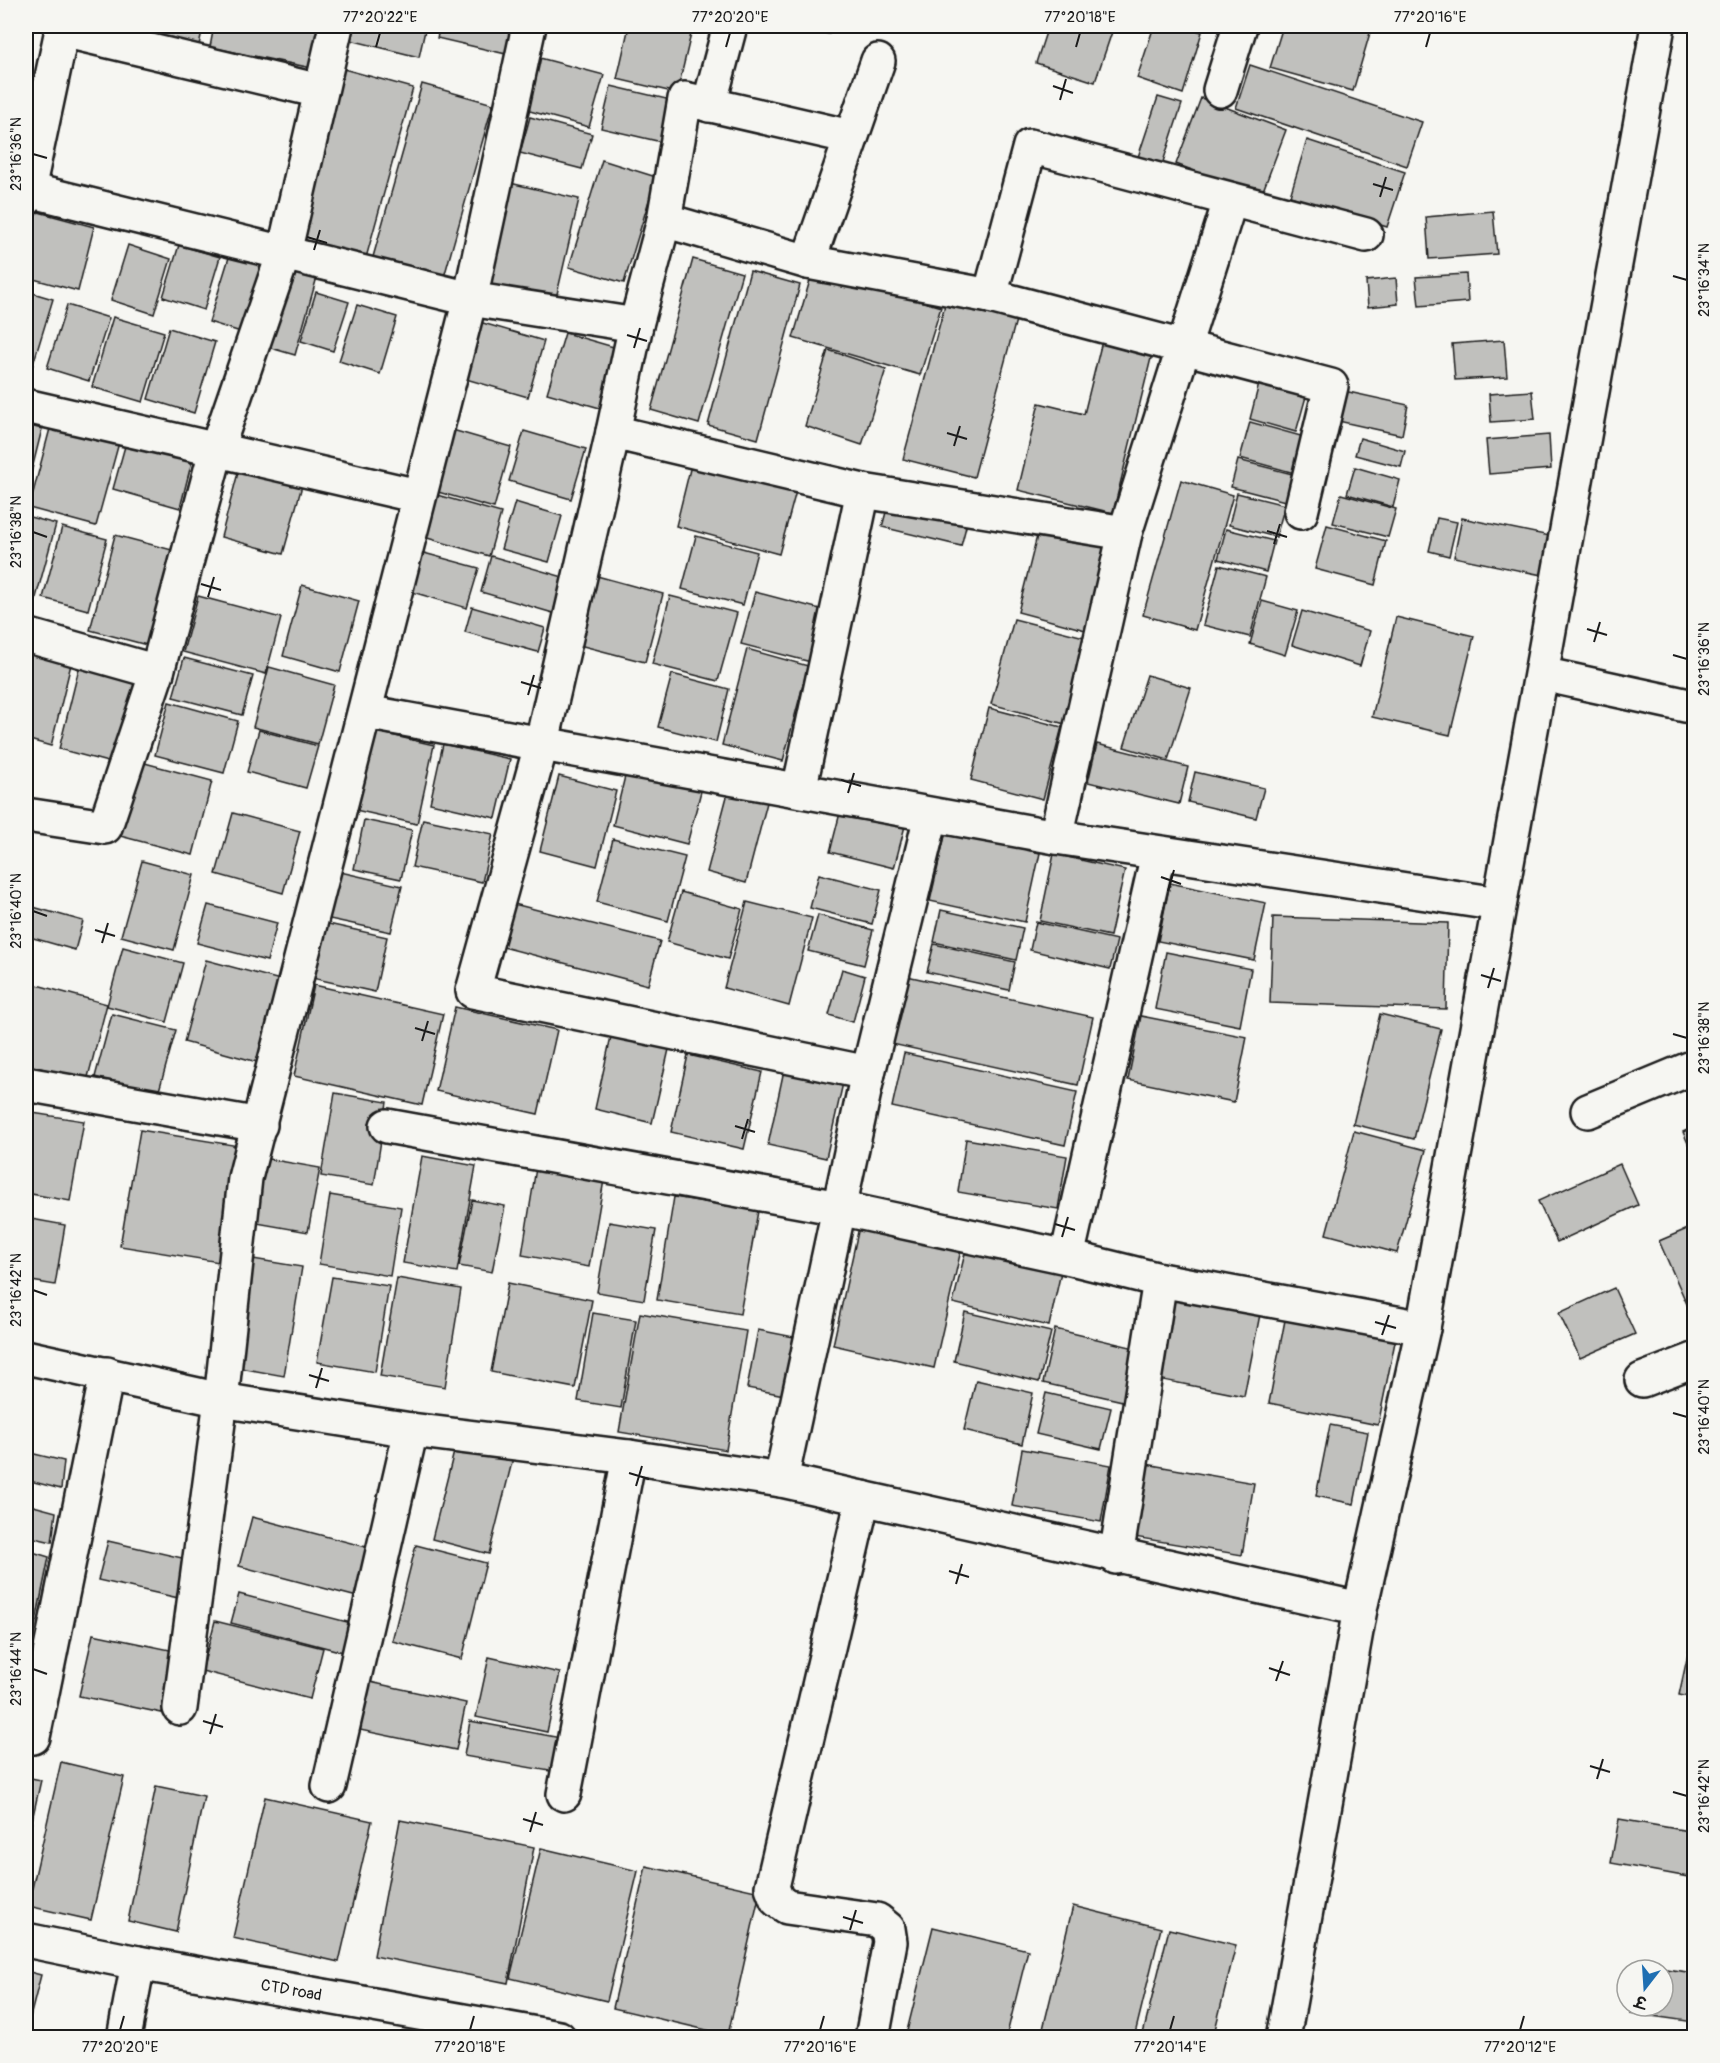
<svg xmlns="http://www.w3.org/2000/svg" width="1720" height="2063" viewBox="0 0 1720 2063" font-family="Pangolin,'Playpen Sans Deva',sans-serif">
  <rect width="100%" height="100%" fill="#f6f6f2"/>
  <filter id="ink" filterUnits="userSpaceOnUse"><feTurbulence type="fractalNoise" baseFrequency=".0167" numOctaves="2"/><feDisplacementMap in="SourceGraphic" scale="12" xChannelSelector="R" yChannelSelector="G"/><feConvolveMatrix kernelMatrix="1 2 1 2 8 2 1 2 1" color-interpolation-filters="sRGB"/></filter>
  <g filter="url(#ink)">
    <g fill="#c0c0bd" stroke="#1c1c1c" stroke-width="1.5">
      <polygon points="87,26 203,26 197,55"/>
      <polygon points="214,26 320,26 312,68 210,47"/>
      <polygon points="350,26 426,26 419,57 346,39"/>
      <polygon points="440,26 513,26 506,54 437,38"/>
      <polygon points="629,26 654,26 691,34 677,93 617,79"/>
      <polygon points="781,26 830,26 829,34"/>
      <polygon points="1048,26 1114,26 1095,82 1036,63"/>
      <polygon points="1154,26 1181,26 1202,32 1183,94 1137,78"/>
      <polygon points="1283,26 1372,26 1353,91 1270,68"/>
      <polygon points="540,58 604,75 589,127 526,110"/>
      <polygon points="1250,65 1422,122 1407,166 1236,108"/>
      <polygon points="340,68 413,88 364,265 292,244"/>
      <polygon points="422,84 493,104 444,277 373,257"/>
      <polygon points="611,86 675,101 666,143 601,128"/>
      <polygon points="1158,97 1182,104 1161,168 1137,160"/>
      <polygon points="1201,98 1286,130 1261,196 1176,164"/>
      <polygon points="530,117 592,134 582,169 520,153"/>
      <polygon points="1307,140 1405,172 1387,227 1290,196"/>
      <polygon points="602,160 656,177 624,283 569,267"/>
      <polygon points="510,183 579,199 554,307 485,291"/>
      <polygon points="31,210 94,227 78,291 26,277 26,230"/>
      <polygon points="1493,211 1497,254 1429,259 1426,217"/>
      <polygon points="128,245 171,259 154,314 111,300"/>
      <polygon points="179,245 220,257 204,310 163,297"/>
      <polygon points="231,251 266,261 244,333 209,322"/>
      <polygon points="693,259 742,273 699,424 651,410"/>
      <polygon points="280,268 317,277 295,355 257,344"/>
      <polygon points="813,270 941,307 920,375 793,338"/>
      <polygon points="750,271 800,285 758,439 708,425"/>
      <polygon points="1466,274 1468,302 1419,306 1416,277"/>
      <polygon points="1396,278 1398,304 1368,307 1366,281"/>
      <polygon points="26,291 53,299 30,374 26,372"/>
      <polygon points="316,292 349,302 333,351 301,341"/>
      <polygon points="946,301 1016,320 974,477 903,459"/>
      <polygon points="67,305 109,318 89,381 47,368"/>
      <polygon points="357,305 397,317 380,374 339,361"/>
      <polygon points="113,317 164,332 143,402 92,387"/>
      <polygon points="476,321 544,341 528,397 459,377"/>
      <polygon points="169,328 215,342 194,413 148,399"/>
      <polygon points="565,333 624,350 607,410 547,393"/>
      <polygon points="1103,337 1153,350 1113,513 1018,490 1039,403 1084,414"/>
      <polygon points="1504,340 1507,377 1455,380 1452,344"/>
      <polygon points="828,350 886,369 862,445 805,426"/>
      <polygon points="1260,380 1307,393 1296,432 1250,419"/>
      <polygon points="1335,389 1408,405 1402,435 1329,419"/>
      <polygon points="1532,391 1535,419 1491,422 1489,394"/>
      <polygon points="52,421 120,439 96,526 29,508"/>
      <polygon points="1250,422 1308,438 1298,474 1240,458"/>
      <polygon points="26,425 42,429 26,493"/>
      <polygon points="449,429 511,447 494,508 431,490"/>
      <polygon points="524,431 586,449 571,499 509,481"/>
      <polygon points="1549,435 1551,469 1489,474 1486,440"/>
      <polygon points="1360,438 1405,451 1401,467 1355,455"/>
      <polygon points="127,439 193,457 180,508 113,489"/>
      <polygon points="693,457 799,480 779,554 676,526"/>
      <polygon points="1238,460 1300,476 1293,503 1231,487"/>
      <polygon points="240,465 303,482 283,554 221,537"/>
      <polygon points="1355,467 1400,480 1393,507 1347,494"/>
      <polygon points="1181,480 1233,495 1195,630 1143,615"/>
      <polygon points="430,493 501,513 489,556 417,535"/>
      <polygon points="1237,493 1285,505 1276,537 1229,525"/>
      <polygon points="1341,494 1396,509 1388,537 1333,523"/>
      <polygon points="889,501 969,515 961,546 882,527"/>
      <polygon points="515,502 562,516 549,562 501,549"/>
      <polygon points="26,516 56,524 34,605 26,603"/>
      <polygon points="1437,518 1457,522 1449,556 1429,551"/>
      <polygon points="1462,518 1550,536 1542,575 1454,557"/>
      <polygon points="1327,525 1386,541 1375,585 1315,569"/>
      <polygon points="62,527 107,539 88,610 43,598"/>
      <polygon points="1039,528 1115,549 1093,632 1018,612"/>
      <polygon points="1226,529 1274,541 1266,572 1218,559"/>
      <polygon points="115,535 172,550 147,645 90,630"/>
      <polygon points="696,536 757,552 743,605 682,589"/>
      <polygon points="413,550 479,568 467,608 402,589"/>
      <polygon points="491,556 563,577 553,613 481,592"/>
      <polygon points="1219,565 1266,577 1250,637 1203,625"/>
      <polygon points="597,576 663,594 645,662 579,645"/>
      <polygon points="302,585 359,601 340,672 283,656"/>
      <polygon points="755,592 824,610 811,662 741,644"/>
      <polygon points="198,596 281,618 266,674 183,652"/>
      <polygon points="670,596 737,613 718,681 652,664"/>
      <polygon points="1262,601 1298,611 1285,655 1250,644"/>
      <polygon points="472,607 545,628 538,652 465,632"/>
      <polygon points="1302,611 1370,631 1360,666 1292,645"/>
      <polygon points="1396,617 1474,636 1450,735 1372,717"/>
      <polygon points="1014,619 1088,638 1065,724 991,704"/>
      <polygon points="26,645 73,656 51,746 26,739"/>
      <polygon points="747,649 808,666 783,761 722,745"/>
      <polygon points="82,656 143,671 119,765 59,749"/>
      <polygon points="184,658 253,676 242,715 173,697"/>
      <polygon points="269,667 334,685 318,744 253,727"/>
      <polygon points="672,674 729,689 716,742 658,727"/>
      <polygon points="1147,675 1191,688 1168,760 1124,747"/>
      <polygon points="169,702 238,721 224,773 155,755"/>
      <polygon points="989,708 1062,727 1043,799 971,780"/>
      <polygon points="259,730 318,746 306,788 247,772"/>
      <polygon points="369,730 434,745 417,824 351,809"/>
      <polygon points="443,744 510,759 496,818 430,803"/>
      <polygon points="1097,744 1188,767 1179,804 1088,782"/>
      <polygon points="629,760 704,780 687,844 613,825"/>
      <polygon points="141,762 212,781 193,855 120,836"/>
      <polygon points="1195,772 1264,788 1256,818 1188,802"/>
      <polygon points="559,776 616,791 597,866 540,851"/>
      <polygon points="730,785 769,795 746,883 707,872"/>
      <polygon points="841,809 905,826 894,868 830,852"/>
      <polygon points="233,813 300,831 283,893 216,874"/>
      <polygon points="423,819 493,834 482,882 412,867"/>
      <polygon points="364,820 412,830 401,879 354,869"/>
      <polygon points="946,831 1040,853 1025,922 930,901"/>
      <polygon points="613,839 685,857 668,921 597,902"/>
      <polygon points="1054,854 1125,870 1110,936 1040,921"/>
      <polygon points="142,861 194,875 174,950 121,936"/>
      <polygon points="336,871 402,886 391,932 325,918"/>
      <polygon points="819,874 881,890 872,924 810,908"/>
      <polygon points="1170,883 1266,903 1254,960 1158,941"/>
      <polygon points="681,892 742,909 728,959 667,942"/>
      <polygon points="747,902 812,918 789,1006 724,988"/>
      <polygon points="514,904 660,941 648,985 503,947"/>
      <polygon points="26,905 83,921 75,950 26,936"/>
      <polygon points="208,905 277,923 267,961 197,943"/>
      <polygon points="941,910 1023,928 1016,960 934,942"/>
      <polygon points="818,915 873,930 864,965 808,951"/>
      <polygon points="1273,917 1448,923 1446,1009 1270,1003"/>
      <polygon points="1036,922 1117,940 1110,969 1030,950"/>
      <polygon points="324,923 387,937 375,992 312,978"/>
      <polygon points="934,944 1015,962 1009,990 927,972"/>
      <polygon points="123,947 183,963 167,1022 107,1006"/>
      <polygon points="1166,952 1251,969 1240,1026 1155,1009"/>
      <polygon points="206,960 284,981 261,1063 184,1042"/>
      <polygon points="842,969 865,976 853,1022 829,1015"/>
      <polygon points="907,976 1093,1017 1078,1085 892,1044"/>
      <polygon points="26,982 107,1004 87,1081 26,1064"/>
      <polygon points="314,985 443,1014 422,1105 294,1076"/>
      <polygon points="455,1007 557,1030 538,1114 436,1091"/>
      <polygon points="112,1014 176,1030 158,1094 95,1077"/>
      <polygon points="1380,1014 1441,1029 1414,1139 1353,1124"/>
      <polygon points="1141,1016 1247,1037 1234,1102 1128,1080"/>
      <polygon points="612,1032 670,1045 652,1123 595,1109"/>
      <polygon points="904,1053 1077,1092 1065,1145 892,1107"/>
      <polygon points="688,1055 762,1072 744,1149 671,1132"/>
      <polygon points="784,1070 843,1083 826,1158 768,1145"/>
      <polygon points="335,1093 387,1102 374,1185 321,1176"/>
      <polygon points="26,1112 84,1121 70,1201 26,1193"/>
      <polygon points="1694,1127 1694,1157 1683,1132"/>
      <polygon points="140,1130 239,1146 219,1262 120,1246"/>
      <polygon points="1354,1131 1426,1150 1397,1253 1326,1234"/>
      <polygon points="966,1139 1067,1156 1058,1209 958,1192"/>
      <polygon points="422,1156 476,1166 457,1272 403,1263"/>
      <polygon points="257,1157 320,1168 308,1232 245,1221"/>
      <polygon points="1620,1164 1638,1205 1557,1242 1538,1201"/>
      <polygon points="536,1168 604,1180 589,1267 522,1255"/>
      <polygon points="330,1195 401,1207 390,1276 319,1264"/>
      <polygon points="674,1197 758,1211 740,1314 657,1300"/>
      <polygon points="472,1200 505,1206 492,1272 459,1266"/>
      <polygon points="26,1218 65,1225 55,1285 26,1280"/>
      <polygon points="609,1222 656,1230 644,1300 597,1292"/>
      <polygon points="1694,1226 1694,1320 1659,1241"/>
      <polygon points="859,1227 961,1250 934,1368 833,1345"/>
      <polygon points="966,1249 1061,1272 1049,1326 953,1303"/>
      <polygon points="247,1258 302,1267 284,1376 229,1366"/>
      <polygon points="332,1277 389,1286 375,1372 317,1362"/>
      <polygon points="397,1278 461,1289 445,1387 380,1376"/>
      <polygon points="508,1283 592,1300 575,1388 491,1372"/>
      <polygon points="1171,1285 1262,1304 1244,1396 1153,1378"/>
      <polygon points="1614,1288 1635,1334 1580,1358 1559,1313"/>
      <polygon points="965,1312 1051,1332 1039,1382 954,1361"/>
      <polygon points="593,1313 636,1320 621,1408 578,1401"/>
      <polygon points="640,1313 746,1331 726,1450 619,1432"/>
      <polygon points="1286,1315 1396,1337 1378,1425 1269,1403"/>
      <polygon points="1055,1329 1139,1349 1127,1402 1043,1383"/>
      <polygon points="758,1330 799,1338 790,1396 747,1388"/>
      <polygon points="976,1380 1033,1393 1022,1444 964,1430"/>
      <polygon points="1046,1393 1111,1408 1101,1449 1036,1434"/>
      <polygon points="1330,1425 1368,1432 1354,1504 1316,1496"/>
      <polygon points="456,1444 513,1458 489,1554 432,1539"/>
      <polygon points="1022,1449 1111,1465 1101,1522 1012,1506"/>
      <polygon points="26,1452 64,1461 61,1489 26,1480"/>
      <polygon points="1146,1464 1254,1483 1242,1555 1134,1537"/>
      <polygon points="26,1504 56,1512 52,1542 26,1536"/>
      <polygon points="252,1517 374,1549 361,1598 239,1566"/>
      <polygon points="108,1541 191,1560 183,1599 98,1580"/>
      <polygon points="416,1545 486,1563 462,1659 392,1641"/>
      <polygon points="26,1550 49,1557 35,1626 26,1624"/>
      <polygon points="239,1594 355,1624 347,1653 231,1623"/>
      <polygon points="215,1621 323,1648 310,1699 202,1671"/>
      <polygon points="93,1634 175,1651 162,1713 79,1696"/>
      <polygon points="1690,1645 1694,1646 1694,1698 1679,1695"/>
      <polygon points="489,1657 560,1673 547,1732 476,1717"/>
      <polygon points="370,1682 466,1703 456,1750 360,1730"/>
      <polygon points="470,1721 561,1738 555,1772 464,1756"/>
      <polygon points="61,1762 124,1777 91,1920 28,1906"/>
      <polygon points="26,1777 41,1780 26,1847"/>
      <polygon points="156,1786 204,1796 176,1932 128,1921"/>
      <polygon points="265,1797 372,1821 339,1962 233,1938"/>
      <polygon points="1619,1819 1694,1832 1694,1878 1611,1863"/>
      <polygon points="400,1820 534,1847 508,1983 374,1956"/>
      <polygon points="541,1848 638,1871 607,2001 510,1978"/>
      <polygon points="646,1866 760,1892 728,2035 613,2008"/>
      <polygon points="1073,1906 1161,1928 1134,2038 1078,2038 1043,2029"/>
      <polygon points="933,1927 1028,1950 1006,2038 934,2038 907,2031"/>
      <polygon points="1169,1929 1236,1945 1213,2038 1142,2038"/>
      <polygon points="1637,1965 1694,1973 1694,2022 1631,2013 1632,2006 1663,2006 1663,1970 1637,1970"/>
      <polygon points="26,1971 41,1975 26,2033"/>
    </g>
    <g fill="none" stroke-linecap="round" stroke-linejoin="round">
      <g stroke="#1c1c1c" stroke-width="38">
        <g id="street">
          <polyline points="1220,90 1240,26"/>
          <polyline points="709,105 730,26"/>
          <polyline points="851,137 685,99 664,220 636,325 613,432 863,491 1125,533"/>
          <polyline points="29,190 470,299 636,325"/>
          <polyline points="26,199 62,30 320,91"/>
          <polyline points="664,220 808,262 990,296 1331,386 1301,512"/>
          <polyline points="808,262 878,61"/>
          <polyline points="990,296 1030,146 1366,235"/>
          <polyline points="26,406 418,496"/>
          <polyline points="613,432 542,742 473,991 868,1073"/>
          <polyline points="26,635 157,672"/>
          <polyline points="1542,674 1694,707"/>
          <polyline points="365,712 1056,837 1499,904"/>
          <polyline points="799,790 863,491"/>
          <polyline points="26,815 105,827 157,672 216,451 284,253 336,26"/>
          <polyline points="1056,837 1125,533 1230,201"/>
          <polyline points="26,1084 260,1125"/>
          <polyline points="1588,1111 1694,1067"/>
          <polyline points="387,1126 839,1208 1067,1257 1160,1280 1423,1328"/>
          <polyline points="1067,1257 1158,854"/>
          <polyline points="26,1357 221,1400 411,1430 629,1457 781,1480 1360,1609"/>
          <polyline points="1642,1380 1694,1360"/>
          <polyline points="781,1480 868,1073 931,816"/>
          <polyline points="863,1498 772,1887 777,1900 787,1907 877,1920 888,1929 890,1942 872,2038"/>
          <polyline points="1116,1557 1160,1280"/>
          <polyline points="180,1708 221,1400 245,1178 470,299 529,26"/>
          <polyline points="33,1737 107,1374"/>
          <polyline points="329,1786 411,1430"/>
          <polyline points="564,1794 629,1457"/>
          <path id="s1" d="M 26,1940 L 138,1963 L 559,2038"/>
          <polyline points="124,2038 138,1963"/>
          <polyline points="1283,2038 1360,1609 1423,1328 1658,26"/>
        </g>
      </g>
      <use href="#street" stroke="#f6f6f2" stroke-width="33"/>
    </g>
  </g>
  <path fill="none" stroke="#1c1c1c" stroke-width="2" d="M 376,47 L 380,33M 726,47 L 730,33M 1076,47 L 1080,33M 1426,47 L 1430,33M 1053,86 L 1073,93M 1060,100 L 1066,79M 33,154 L 47,158M 1373,184 L 1393,190M 1380,197 L 1386,177M 307,237 L 327,243M 314,250 L 320,230M 1673,276 L 1687,280M 627,335 L 647,341M 634,348 L 640,328M 947,433 L 967,439M 954,446 L 960,426M 1267,531 L 1287,537M 33,532 L 47,537M 1274,544 L 1280,524M 201,584 L 221,590M 208,597 L 214,577M 1587,629 L 1607,635M 1594,642 L 1600,622M 1673,655 L 1687,659M 521,682 L 541,688M 528,695 L 534,675M 841,780 L 861,786M 848,793 L 854,773M 1161,877 L 1181,884M 1168,891 L 1174,870M 33,911 L 47,916M 95,930 L 115,936M 102,943 L 108,923M 1481,975 L 1501,981M 1488,988 L 1494,968M 415,1028 L 435,1034M 1673,1034 L 1687,1038M 422,1041 L 428,1021M 735,1126 L 755,1132M 742,1139 L 748,1119M 1055,1224 L 1075,1230M 1062,1237 L 1068,1217M 33,1290 L 47,1295M 1375,1322 L 1396,1328M 1382,1335 L 1389,1315M 309,1375 L 329,1381M 316,1388 L 322,1368M 1673,1413 L 1687,1417M 629,1473 L 649,1479M 636,1486 L 642,1466M 949,1571 L 969,1577M 956,1584 L 962,1564M 1269,1668 L 1290,1675M 33,1669 L 47,1674M 1276,1681 L 1283,1661M 203,1721 L 223,1727M 210,1734 L 216,1714M 1590,1766 L 1610,1772M 1597,1779 L 1603,1759M 1673,1792 L 1687,1796M 523,1819 L 543,1825M 530,1832 L 536,1812M 843,1917 L 863,1923M 850,1930 L 856,1910M 120,2030 L 124,2016M 470,2030 L 474,2016M 820,2030 L 824,2016M 1170,2030 L 1174,2016M 1520,2030 L 1524,2016"/>
  <g text-anchor="middle" dominant-baseline="central" stroke-width="4.5" stroke-linejoin="round" paint-order="stroke">
    <g font-size="16" fill="#1c1c1c" stroke="#f6f6f2">
      <text stroke="none"><textPath href="#s1" startOffset="270">CTD road</textPath></text>
    </g>
  </g>
  <rect width="1720" height="2063" fill="none" stroke="#f6f6f2" stroke-width="66"/>
  <g transform="translate(1645 1988) rotate(197)"><circle r="28" fill="#f6f6f2" stroke="#9f9f9c" stroke-width="1.5"/>
  <path d="M0-4.5L10 22L0 15L-10 22Z" fill="#1f6fb2"/>
  <text y="-9" font-size="16" font-weight="bold" text-anchor="middle" fill="#1c1c1c">उ</text>
  </g>
  <rect x="33" y="33" width="1654" height="1997" fill="none" stroke="#1c1c1c" stroke-width="2"/>
  <g font-size="15" text-anchor="middle" fill="#1c1c1c">
    <text x="380" y="22">77°20'22"E</text>
    <text x="730" y="22">77°20'20"E</text>
    <text x="1080" y="22">77°20'18"E</text>
    <text x="1430" y="22">77°20'16"E</text>
    <text transform="translate(16 154) rotate(-90)" y="5">23°16'36"N</text>
    <text transform="translate(1704 280) rotate(-90)" y="5">23°16'34"N</text>
    <text transform="translate(16 532) rotate(-90)" y="5">23°16'38"N</text>
    <text transform="translate(1704 659) rotate(-90)" y="5">23°16'36"N</text>
    <text transform="translate(16 911) rotate(-90)" y="5">23°16'40"N</text>
    <text transform="translate(1704 1038) rotate(-90)" y="5">23°16'38"N</text>
    <text transform="translate(16 1290) rotate(-90)" y="5">23°16'42"N</text>
    <text transform="translate(1704 1417) rotate(-90)" y="5">23°16'40"N</text>
    <text transform="translate(16 1669) rotate(-90)" y="5">23°16'44"N</text>
    <text transform="translate(1704 1796) rotate(-90)" y="5">23°16'42"N</text>
    <text x="120" y="2052">77°20'20"E</text>
    <text x="470" y="2052">77°20'18"E</text>
    <text x="820" y="2052">77°20'16"E</text>
    <text x="1170" y="2052">77°20'14"E</text>
    <text x="1520" y="2052">77°20'12"E</text>
  </g>
</svg>
